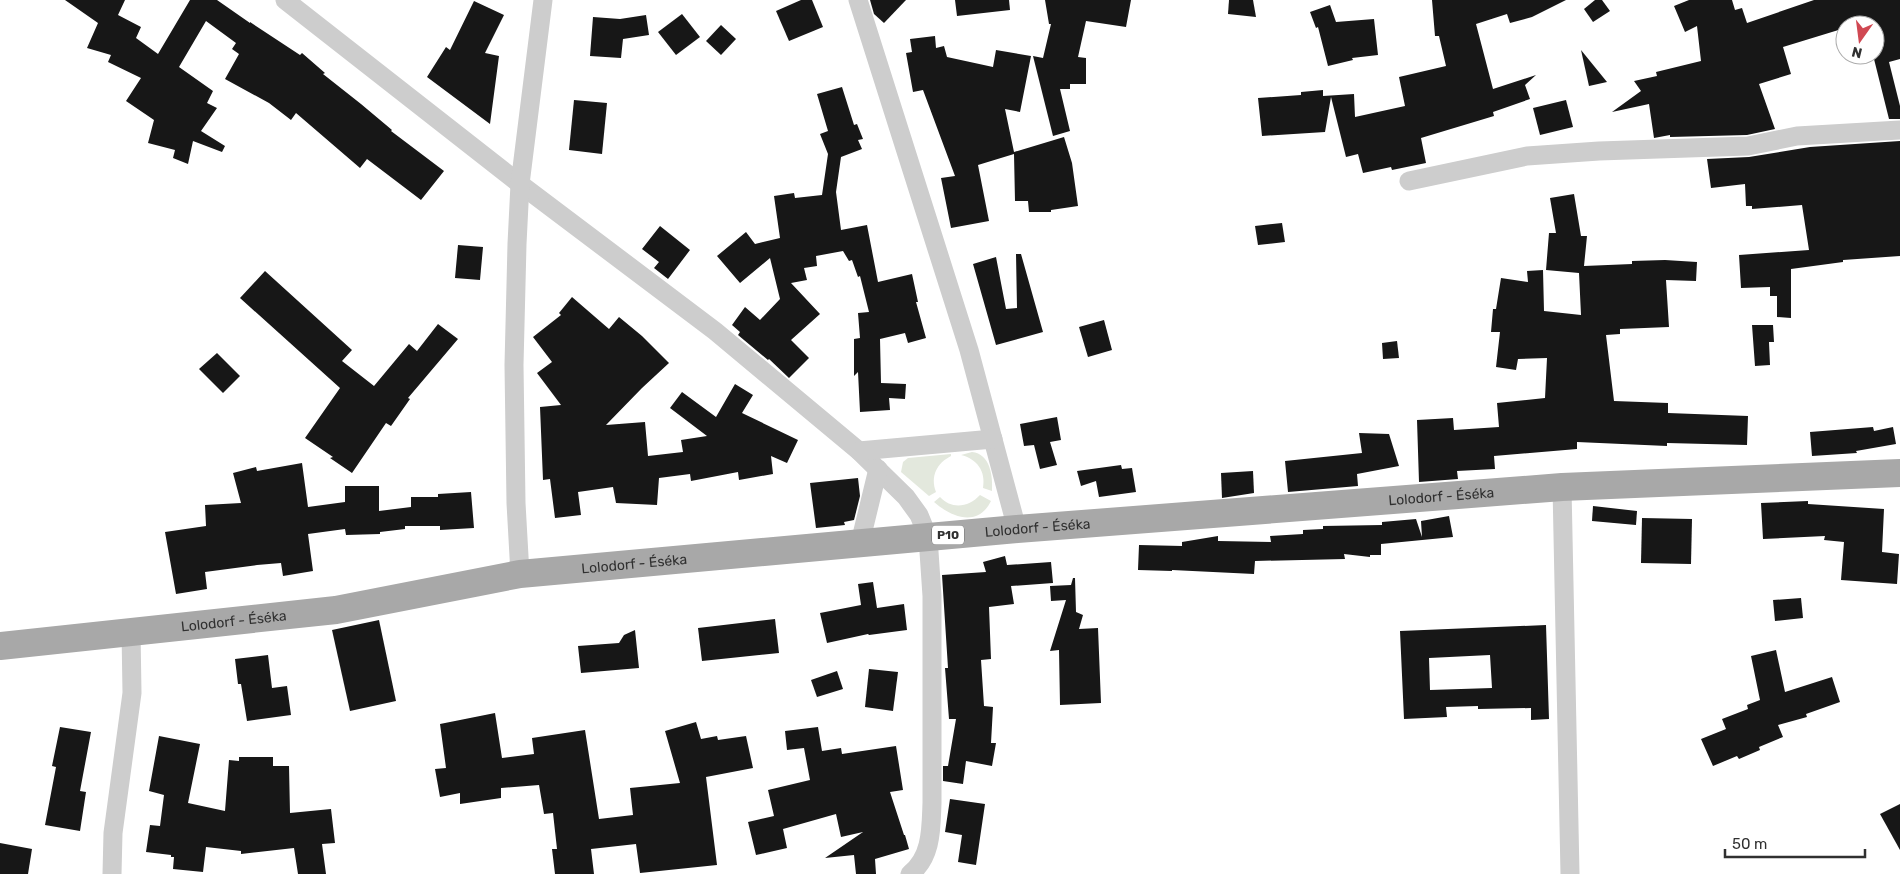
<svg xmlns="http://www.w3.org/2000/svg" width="1900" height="874" viewBox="0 0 1900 874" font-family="Rubik,sans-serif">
  <rect width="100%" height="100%" fill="#fff"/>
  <g fill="#e3e8dd">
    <path d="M 972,452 C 990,454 993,475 992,491 L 983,488 C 986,471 977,459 961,455 Z"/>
    <path d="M 951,454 L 951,456 C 937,463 930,476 936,492 L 929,496 L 901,472 L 903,462 L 908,458 Z"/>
    <path d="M 980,495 L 991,501 C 978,528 951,517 934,502 L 940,497 C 952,510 969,507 980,495 Z"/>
  </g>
  <g fill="#171717" fill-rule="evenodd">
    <polygon points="65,0 125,0 118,15 141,27 136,38 158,54 190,0 217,0 250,23 250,22 300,55 302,53 325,73 323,74 361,104 392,130 391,131 444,171 421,200 367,159 360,168 296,113 291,120 269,103 225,79 239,54 232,49 236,43 206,21 179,67 213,91 207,103 217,108 201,131 225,146 222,152 193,141 188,164 173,158 175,150 148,143 154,120 126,101 141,78 108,62 111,55 87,48 98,23"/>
    <polygon points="801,0 812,0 823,27 789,41 776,11"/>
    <polygon points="870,0 906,0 884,23 874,14"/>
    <polygon points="955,0 1009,0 1010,10 957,16"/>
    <polygon points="1045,0 1131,0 1126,27 1086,21 1078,57 1086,58 1086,84 1070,84 1070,89 1060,89 1070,131 1053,136 1033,56 1043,58 1051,24 1049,24"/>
    <polygon points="1229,0 1253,0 1256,17 1228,14"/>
    <polygon points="1432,0 1566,0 1532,17 1510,23 1507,14 1476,24 1493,89 1536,75 1525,85 1530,99 1493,112 1494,116 1421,138 1426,163 1392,170 1391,167 1363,173 1358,154 1346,157 1331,97 1325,132 1262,136 1258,98 1301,95 1301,92 1323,90 1323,96 1354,94 1355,117 1405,106 1399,77 1446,66 1439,36 1435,36"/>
    <polygon points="1595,0 1602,0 1610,11 1593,22 1584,9"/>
    <polygon points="1689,0 1732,0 1735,10 1742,8 1747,23 1814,0 1900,0 1900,59 1889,62 1900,106 1900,119 1889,119 1873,55 1875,55 1875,25 1845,25 1845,28 1783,47 1791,74 1759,84 1775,129 1747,135 1670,137 1670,135 1654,138 1649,104 1612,112 1641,91 1634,81 1657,76 1656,72 1701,61 1697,26 1685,32 1674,6"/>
    <polygon points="474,1 504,15 485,53 499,56 490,124 427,77 446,47 450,50"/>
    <polygon points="1330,5 1336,22 1374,19 1378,55 1352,58 1353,60 1328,66 1318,27 1316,28 1310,12"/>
    <polygon points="682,14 700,37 676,55 658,32"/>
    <polygon points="646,15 649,35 623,39 621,58 590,56 593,17 620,19"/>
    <polygon points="721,25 736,39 721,55 706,41"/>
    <polygon points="935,36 936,48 944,46 947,57 993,67 996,50 1031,56 1020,112 1005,109 1014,152 1064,137 1072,163 1078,206 1051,210 1051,212 1029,212 1028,201 1015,201 1014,154 978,165 989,221 951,228 941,178 955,176 923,90 913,92 906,53 912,52 910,39"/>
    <polygon points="1581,50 1607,82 1589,86"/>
    <polygon points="842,87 854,125 857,124 863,139 858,140 862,149 841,157 836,192 841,230 867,225 878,282 912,274 918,302 916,302 926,338 908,343 905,333 880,339 881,383 906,384 905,399 889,398 890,410 860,412 858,372 854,376 854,339 860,338 858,313 869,312 860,276 858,277 852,260 849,261 843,251 816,256 817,266 804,268 807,280 791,283 820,314 791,340 809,358 789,378 769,359 768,360 738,335 740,332 732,325 745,307 760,320 780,299 770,258 740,283 717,256 746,232 755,244 780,238 774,196 794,193 795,198 822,195 828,154 820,134 828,131 817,94"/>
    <polygon points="574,100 607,103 602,154 569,150"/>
    <polygon points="1566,100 1573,127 1540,135 1533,108"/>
    <polygon points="1900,141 1900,256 1843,260 1843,262 1791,269 1791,318 1777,317 1777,296 1770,296 1770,287 1741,288 1739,255 1809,250 1802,205 1752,209 1752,206 1746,206 1745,184 1711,188 1707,159 1749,157 1810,147"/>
    <polygon points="1574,194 1581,236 1587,236 1584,266 1632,264 1632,261 1665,260 1697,262 1696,281 1666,280 1669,327 1620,329 1620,334 1606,335 1614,401 1668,403 1668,413 1748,416 1747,445 1667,443 1667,446 1577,442 1577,449 1494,456 1495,469 1457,471 1458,479 1419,482 1417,420 1453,418 1454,430 1499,427 1497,403 1545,398 1547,358 1518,359 1516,370 1496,367 1500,332 1491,332 1493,309 1496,309 1501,278 1528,282 1527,271 1543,270 1544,311 1581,315 1579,273 1546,270 1549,233 1556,233 1550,198"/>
    <polygon points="1282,223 1285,242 1258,245 1255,226"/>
    <polygon points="660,226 690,250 668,279 654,268 659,262 642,249"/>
    <polygon points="458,245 483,247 480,280 455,278"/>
    <polygon points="1016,254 1021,254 1043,332 996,345 973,264 996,257 1006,309 1017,308"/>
    <polygon points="265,271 352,350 342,361 374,386 409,344 417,351 438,324 458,339 408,398 410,399 391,426 386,423 352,473 330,458 333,457 305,438 340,388 240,298"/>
    <polygon points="572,297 609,329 619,317 642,336 669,363 642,388 606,425 645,422 648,456 683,452 681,440 707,436 670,408 682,392 716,417 735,384 753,395 742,413 798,440 787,463 771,456 773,474 739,480 738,472 691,481 690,474 659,478 657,505 616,503 613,487 578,492 581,515 555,518 550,479 543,480 540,407 561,405 537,373 552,362 533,337 561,315 559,313"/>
    <polygon points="1104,320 1112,350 1088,357 1079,327"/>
    <polygon points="1752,325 1773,325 1774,342 1769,342 1770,365 1755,366"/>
    <polygon points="1397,341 1399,358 1383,359 1382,343"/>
    <polygon points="217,353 240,376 223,393 199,369"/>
    <polygon points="1057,417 1061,440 1050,442 1057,465 1040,469 1034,445 1024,446 1020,424"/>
    <polygon points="1873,427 1874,431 1893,427 1896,444 1856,451 1857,453 1812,456 1810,432"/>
    <polygon points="1359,433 1389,434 1399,466 1357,474 1358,486 1288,492 1285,461 1362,453"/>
    <polygon points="302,463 308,507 345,502 345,486 379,486 379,511 411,507 411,497 438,497 438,494 471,492 474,528 440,530 440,526 405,526 405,529 380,532 380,534 346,535 345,529 308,534 313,571 283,576 281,563 257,565 205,572 207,589 176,594 165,532 206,526 205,505 241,503 233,473 256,467 257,471"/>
    <polygon points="1121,465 1122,469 1132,468 1136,492 1099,497 1096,481 1081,486 1077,471"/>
    <polygon points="1253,471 1254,493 1222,498 1221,473"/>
    <polygon points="858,478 860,496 854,520 844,522 845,525 816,528 810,483"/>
    <polygon points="1808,501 1808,504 1884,509 1882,552 1899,554 1897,584 1841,580 1844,542 1824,540 1825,536 1763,539 1761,503"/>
    <polygon points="1593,506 1637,511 1636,525 1592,521"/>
    <polygon points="1449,516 1453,537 1381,544 1381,555 1370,555 1370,557 1344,554 1345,559 1255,561 1254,574 1172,570 1172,571 1138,570 1139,545 1182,546 1182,542 1218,536 1218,541 1271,542 1270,536 1303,534 1303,530 1323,529 1323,526 1382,525 1382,522 1416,519 1422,537 1421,521"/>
    <polygon points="1642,518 1692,519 1691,564 1641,563"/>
    <polygon points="1005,556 1007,565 1051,562 1053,583 1011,586 1014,604 989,607 991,659 981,660 984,706 993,707 991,743 996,743 992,766 966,761 963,784 943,781 943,766 948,766 956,719 949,719 945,668 948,668 942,575 986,572 983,562"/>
    <polygon points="1073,578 1075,578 1076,612 1083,615 1079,629 1098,628 1101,703 1060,705 1059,650 1050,651 1066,600 1051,601 1050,586 1071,585"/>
    <polygon points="873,582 877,608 904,604 907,630 869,635 868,634 827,643 820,613 861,605 858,584"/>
    <polygon points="1801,598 1803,618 1775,621 1773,600"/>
    <polygon points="775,619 779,653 702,661 698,628"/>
    <polygon points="379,620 396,701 350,711 332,630"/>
    <path d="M 1546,625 L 1549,719 L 1531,720 L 1531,708 L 1478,709 L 1478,706 L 1446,707 L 1447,717 L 1404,719 L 1400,631 ZM 1490,655 L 1492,688 L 1430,690 L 1429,658 Z"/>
    <polygon points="635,630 639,668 581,673 578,646 619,643 624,635"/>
    <polygon points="1776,650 1785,692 1832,677 1840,702 1806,714 1807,717 1778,725 1783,737 1759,747 1760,750 1739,759 1737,756 1713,766 1701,739 1726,729 1722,719 1748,709 1747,705 1760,700 1751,656"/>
    <polygon points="268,655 272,688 287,686 291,715 247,721 241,684 238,684 235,659"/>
    <polygon points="869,669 898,672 893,711 865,707"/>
    <polygon points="837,671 843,689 817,697 811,680"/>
    <polygon points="495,713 502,758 534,754 532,738 585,730 599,819 633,815 630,788 680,783 665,731 696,722 701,739 717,736 718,740 746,736 753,768 706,777 717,865 640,873 636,844 591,849 594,874 555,874 552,849 557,849 553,813 544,814 539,785 501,788 501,798 460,804 460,793 440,797 435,769 446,768 440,724"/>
    <polygon points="60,727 91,732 80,791 86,792 80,831 45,825 56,767 52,766"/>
    <polygon points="818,727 822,751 841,748 842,754 896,746 903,790 890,792 904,835 905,835 909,849 875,859 876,874 856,874 854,855 825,858 863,832 841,837 836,814 783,829 787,848 756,855 748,822 774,816 768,790 810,780 804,748 787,750 785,731"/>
    <polygon points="159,736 200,744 188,803 225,811 229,760 239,761 239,757 273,757 273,766 289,766 290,813 331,809 335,843 322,844 326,874 298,874 294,848 241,854 241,851 206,847 203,872 173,869 174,857 171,857 171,855 146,852 150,825 160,826 164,795 149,791"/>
    <polygon points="950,799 985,804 976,865 958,862 962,835 945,832"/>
    <polygon points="1900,804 1900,850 1880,814"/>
    <polygon points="0,843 32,849 28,874 0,874"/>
  </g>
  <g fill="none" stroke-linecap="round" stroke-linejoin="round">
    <g stroke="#cdcdcd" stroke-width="19">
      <path d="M 285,0 L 520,184 L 715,331 L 859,451 L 906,497 L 919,515 L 928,537 L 932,596 L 932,803 C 931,828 932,857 910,874"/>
      <polyline points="858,0 969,350 1017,529"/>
      <polyline points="1409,181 1527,156 1599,151 1748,146 1797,136 1900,130"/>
      <polyline points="859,451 993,439"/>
      <polyline points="1562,487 1570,874"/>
      <polyline points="860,543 878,469"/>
      <polyline points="520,574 516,503 514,365 517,244 520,184 543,0"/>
      <polyline points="112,874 113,833 132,693 131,631"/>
    </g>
    <path stroke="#a8a8a8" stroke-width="28" id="s1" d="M 0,646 L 336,610 L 520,574 L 1017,529 L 1562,487 L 1900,473"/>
  </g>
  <g text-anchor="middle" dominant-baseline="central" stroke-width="5" stroke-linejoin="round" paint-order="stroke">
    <rect fill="#fff" stroke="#6e6e6e" stroke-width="1" x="932" y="525.5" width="32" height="19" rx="4"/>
    <g font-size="12" font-weight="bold" fill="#303030">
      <text x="948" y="535">P10</text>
    </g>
    <g font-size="14" fill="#303030" stroke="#fff">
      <text stroke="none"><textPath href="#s1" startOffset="1450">Lolodorf - Éséka</textPath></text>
      <text stroke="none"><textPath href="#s1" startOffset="1045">Lolodorf - Éséka</textPath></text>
      <text stroke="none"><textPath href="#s1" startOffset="640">Lolodorf - Éséka</textPath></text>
      <text stroke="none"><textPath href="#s1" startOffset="235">Lolodorf - Éséka</textPath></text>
    </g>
  </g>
  <g transform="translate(1860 40) rotate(194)"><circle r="24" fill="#ffffff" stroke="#acacac"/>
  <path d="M0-4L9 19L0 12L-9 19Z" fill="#d04852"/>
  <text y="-8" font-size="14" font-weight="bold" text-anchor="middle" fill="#303030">N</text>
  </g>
  <path d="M1725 849v8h140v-8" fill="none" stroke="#303030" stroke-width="2.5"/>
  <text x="1732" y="849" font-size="15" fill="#303030" stroke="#ffffff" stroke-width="4" paint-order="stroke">50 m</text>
</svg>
